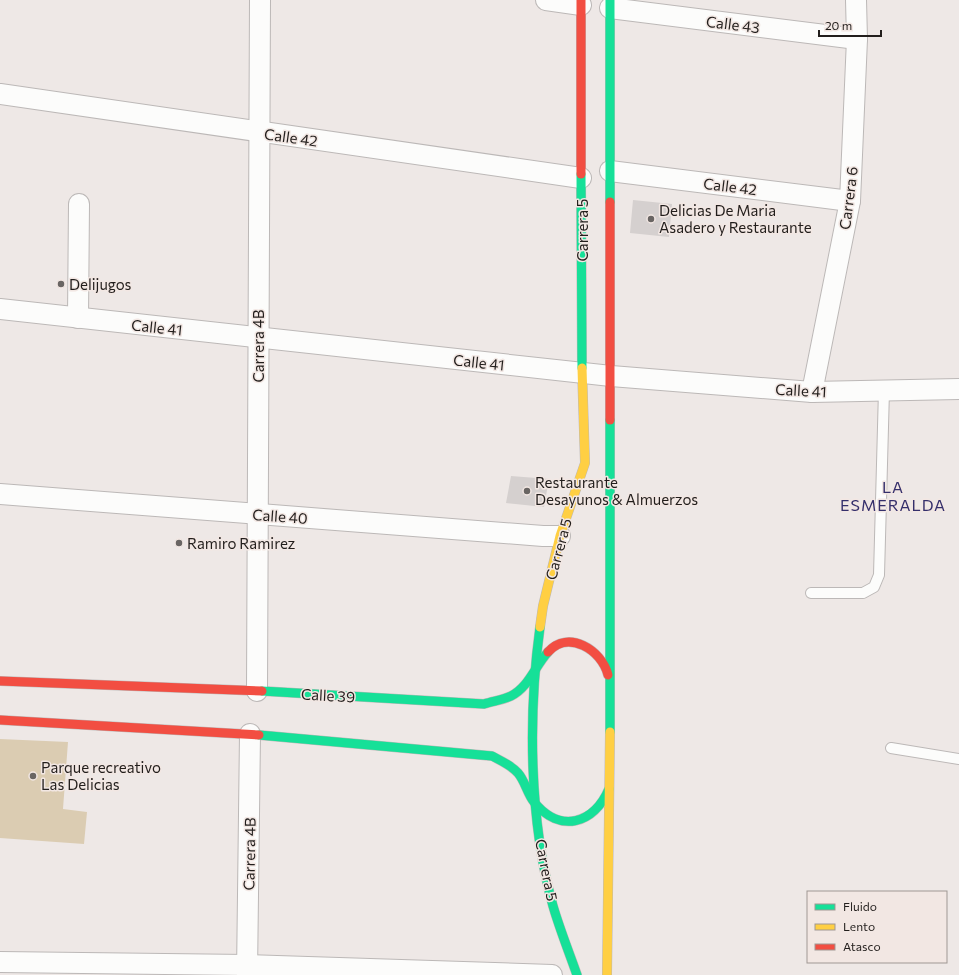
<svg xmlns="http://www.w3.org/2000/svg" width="959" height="975" viewBox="0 0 959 975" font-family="Commissioner,sans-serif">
  <rect width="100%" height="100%" fill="#eee8e6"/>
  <polygon fill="#dbccb2" points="0,739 68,742 63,809 87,812 84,844 0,838"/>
  <g fill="#d5d0cf">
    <polygon points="633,200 672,204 669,237 630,233"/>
    <polygon points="511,476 549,479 544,507 506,503"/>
  </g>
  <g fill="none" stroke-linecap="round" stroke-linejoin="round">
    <g stroke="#bcb8b7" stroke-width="12">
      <g id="lane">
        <polyline points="811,593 863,593 874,587 879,575 884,390"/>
        <polyline points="891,748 959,759"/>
      </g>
    </g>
    <g stroke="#bcb8b7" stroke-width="22">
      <g id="street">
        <polyline points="546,0 581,5"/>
        <polyline points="610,8 857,39"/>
        <polyline points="0,94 581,178"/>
        <polyline points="610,171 850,201"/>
        <polyline points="0,309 611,376 812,392 959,389"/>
        <polyline points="78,318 79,204"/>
        <polyline points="812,392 850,201 857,39 856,0"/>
        <polyline points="0,494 543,536 560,536"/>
        <polyline points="257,691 260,0"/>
        <polyline points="0,962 247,965 552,975"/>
        <polyline points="247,975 250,734"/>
      </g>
    </g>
    <g stroke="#bcb8b7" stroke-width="10">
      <g id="fast">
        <polyline points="610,0 610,202"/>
        <polyline points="581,174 582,368"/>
        <polyline points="610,420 610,732"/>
        <path d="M 540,627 C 528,715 529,820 553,906 C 560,930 569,952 577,975"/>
        <path d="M 262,691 L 484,704 C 493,701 503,700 511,696 C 529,687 535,666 548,652"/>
        <path d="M 259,735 L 492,756 C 501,761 511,765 518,773 C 525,781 527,793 534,802 C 560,834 594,824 609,789"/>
      </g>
    </g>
    <g stroke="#bcb8b7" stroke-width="10">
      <g id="slow">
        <polyline points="540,627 543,606 560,536 585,463 582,368"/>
        <polyline points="607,975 610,732"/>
      </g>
    </g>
    <g stroke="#bcb8b7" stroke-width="10">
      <g id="jam">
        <polyline points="581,0 581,174"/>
        <polyline points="610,202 610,420"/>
        <path d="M 548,652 C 568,629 602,650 608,675"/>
        <polyline points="0,681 262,691"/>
        <polyline points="0,720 259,735"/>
      </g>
    </g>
    <use href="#lane" stroke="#fcfcfb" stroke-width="10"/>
    <use href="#street" stroke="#fcfcfb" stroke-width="20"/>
    <use href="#fast" stroke="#16e098" stroke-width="9"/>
    <use href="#slow" stroke="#ffcf43" stroke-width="9"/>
    <use href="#jam" stroke="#f24e42" stroke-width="9"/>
  </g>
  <g fill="#696563" stroke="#f2e7e3" stroke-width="1.5">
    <circle cx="651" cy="219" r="4"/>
    <circle cx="61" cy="284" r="4"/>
    <circle cx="527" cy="491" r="4"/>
    <circle cx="179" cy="543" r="4"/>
    <circle cx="33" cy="776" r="4"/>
  </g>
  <g text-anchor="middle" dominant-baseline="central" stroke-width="3" stroke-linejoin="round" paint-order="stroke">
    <g font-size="15" fill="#221e1c" stroke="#f2e7e3">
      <text transform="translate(733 24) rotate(7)">Calle 43</text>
      <text transform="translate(291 137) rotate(8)">Calle 42</text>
      <text transform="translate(730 186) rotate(7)">Calle 42</text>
      <text transform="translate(848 198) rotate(-83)">Carrera 6</text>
      <text transform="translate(582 230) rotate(-90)">Carrera 5</text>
      <text transform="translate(157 327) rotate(6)">Calle 41</text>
      <text transform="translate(258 346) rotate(-90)">Carrera 4B</text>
      <text transform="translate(479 362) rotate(6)">Calle 41</text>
      <text transform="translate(801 390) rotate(3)">Calle 41</text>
      <text transform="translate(280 516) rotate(4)">Calle 40</text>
      <text transform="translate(558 549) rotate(-75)">Carrera 5</text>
      <text transform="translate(328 695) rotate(3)">Calle 39</text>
      <text transform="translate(249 854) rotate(-89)">Carrera 4B</text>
      <text transform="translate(547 870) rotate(79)">Carrera 5</text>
    </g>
    <g font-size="15" fill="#221e1c" stroke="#f2e7e3" text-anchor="start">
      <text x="659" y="210">Delicias De Maria<tspan x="659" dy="17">Asadero y Restaurante</tspan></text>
      <text x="69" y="284">Delijugos</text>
      <text x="535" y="482">Restaurante<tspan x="535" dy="17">Desayunos &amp; Almuerzos</tspan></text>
      <text x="187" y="543">Ramiro Ramirez</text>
      <text x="41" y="767">Parque recreativo<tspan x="41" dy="17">Las Delicias</tspan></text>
    </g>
    <g font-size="16" letter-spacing="1" fill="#342f6b" stroke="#f2e7e3">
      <text x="893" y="486">LA<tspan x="893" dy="18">ESMERALDA</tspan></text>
    </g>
  </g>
  <rect x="807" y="891" width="140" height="72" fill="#f2e7e3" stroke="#9f9793"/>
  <rect x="815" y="904" width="20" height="6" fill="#16e098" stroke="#9f9793"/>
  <text x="843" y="911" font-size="12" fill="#221e1c">Fluido</text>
  <rect x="815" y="924" width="20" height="6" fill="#ffcf43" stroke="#9f9793"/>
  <text x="843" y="931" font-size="12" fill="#221e1c">Lento</text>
  <rect x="815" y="944" width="20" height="6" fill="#f24e42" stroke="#9f9793"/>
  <text x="843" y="951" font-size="12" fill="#221e1c">Atasco</text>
  <path d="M819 30v6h62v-6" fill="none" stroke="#221e1c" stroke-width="2"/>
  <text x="825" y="30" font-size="12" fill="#221e1c" stroke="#f2e7e3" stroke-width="3" paint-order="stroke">20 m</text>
</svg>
